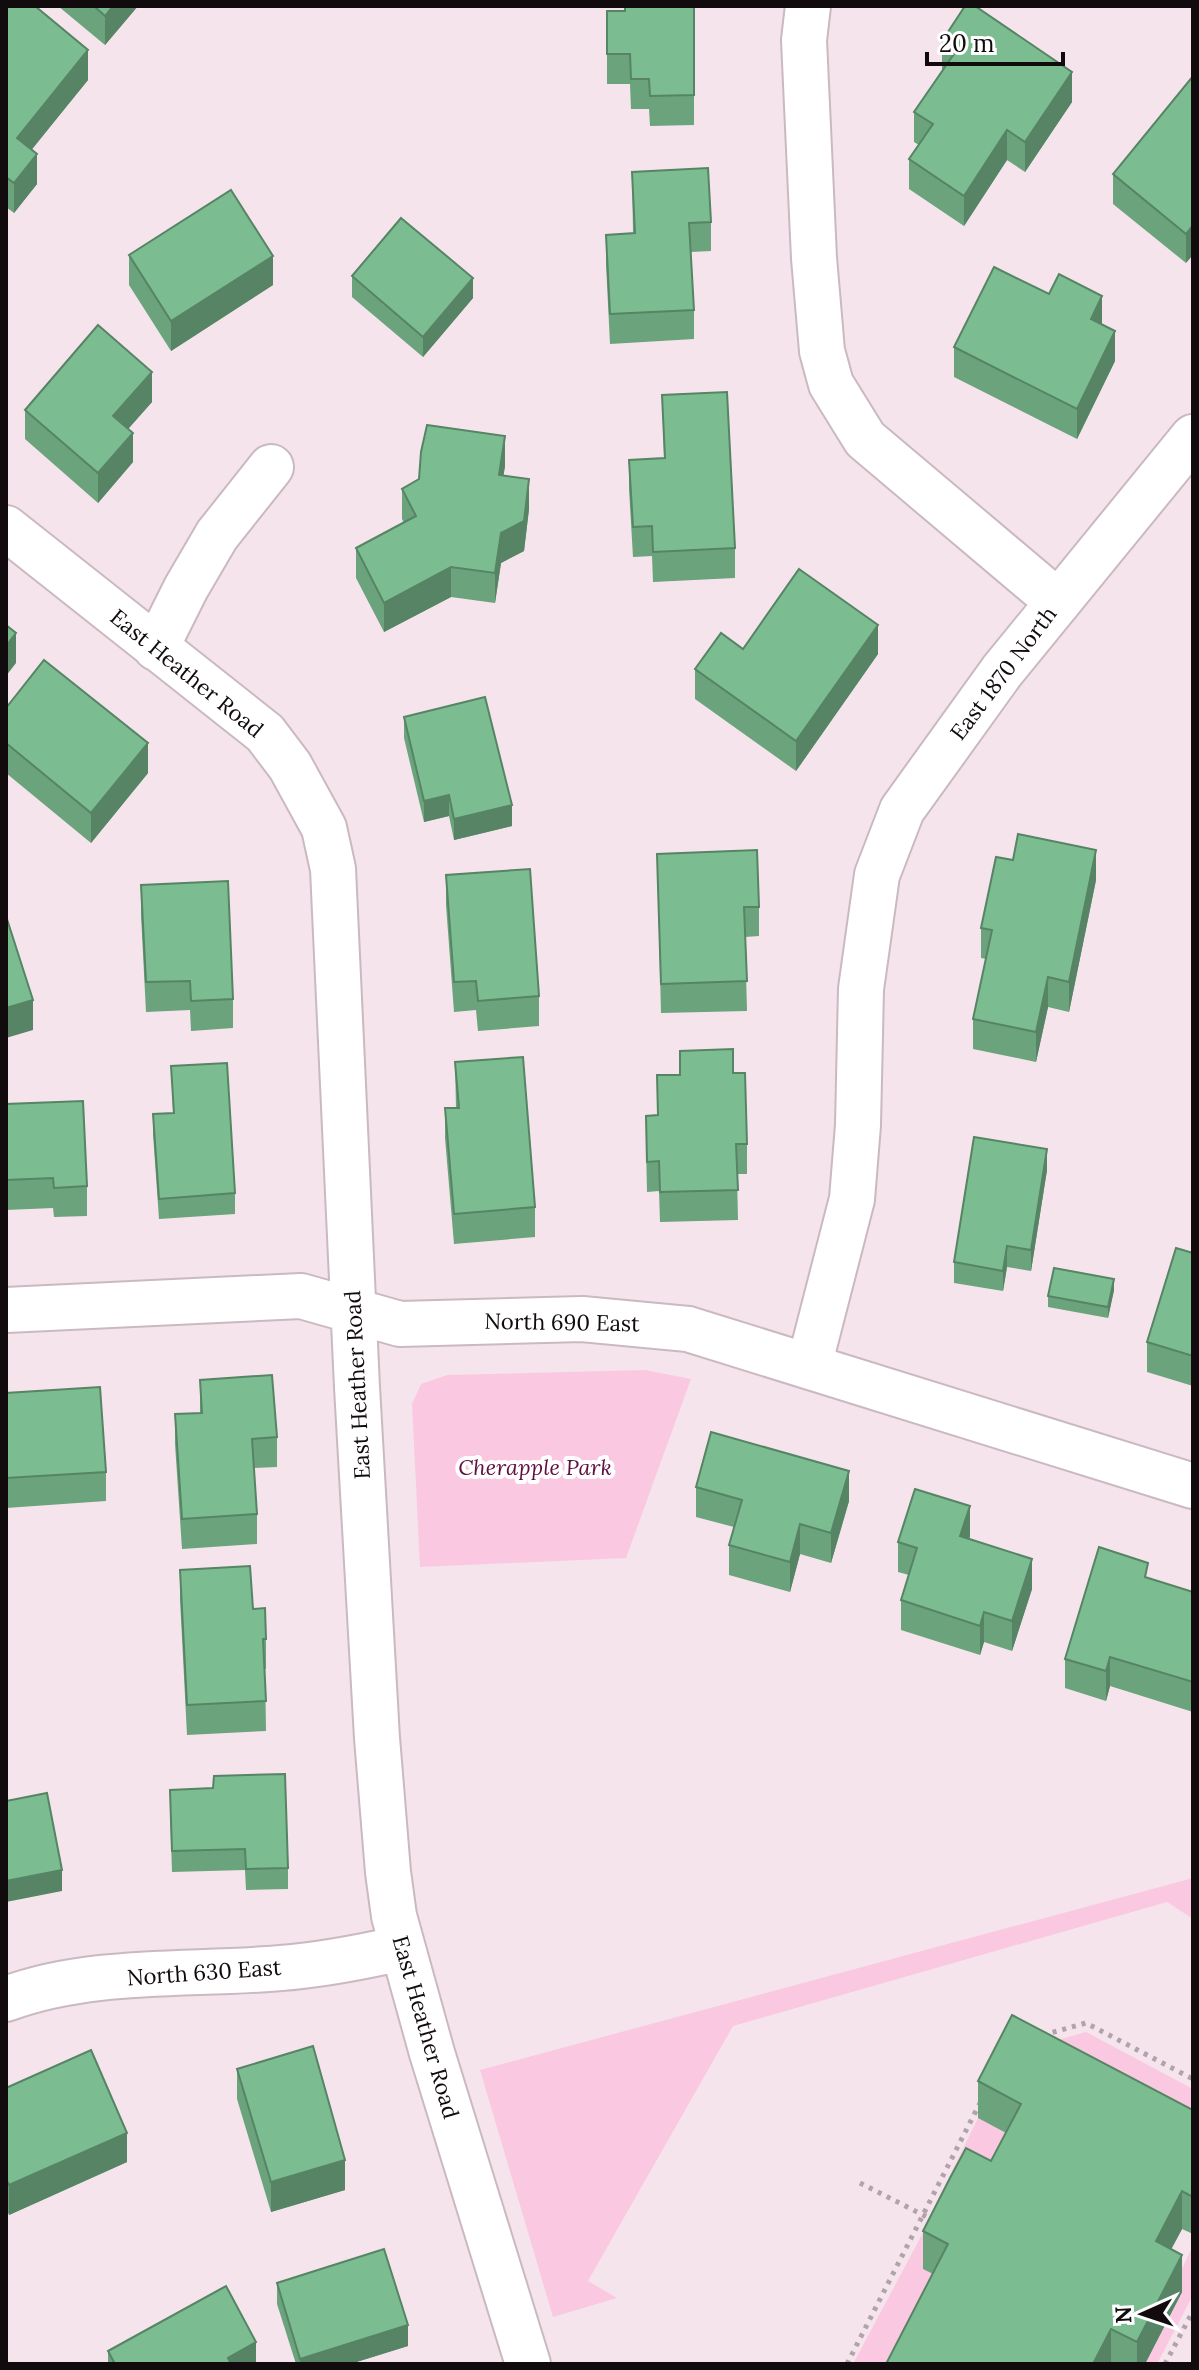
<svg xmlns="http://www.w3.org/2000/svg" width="1199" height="2370" viewBox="0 0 1199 2370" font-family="Lora,serif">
  <rect width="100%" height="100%" fill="#f5e4ec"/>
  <g fill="#fac9e1">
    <polygon points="645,1370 691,1379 626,1558 420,1567 412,1404 421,1384 447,1375"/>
    <polygon points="1193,1878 1193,1919 1167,1902 733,2026 588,2281 617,2298 553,2317 480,2070"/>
    <polygon points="1086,2032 1193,2089 1193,2147 1012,2053"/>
    <polygon points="978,2118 1021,2141 950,2215 934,2208"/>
    <polygon points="925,2229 948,2282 906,2364 853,2364"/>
    <polygon points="1193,2246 1193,2295 1157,2364 1145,2364 1182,2292 1173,2287"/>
  </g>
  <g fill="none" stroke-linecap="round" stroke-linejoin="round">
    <g stroke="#cab9c1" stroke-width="48">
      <g id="minor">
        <polyline points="808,6 804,40 814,258 822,351 831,384 865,439 1058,602"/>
        <polyline points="6,528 265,733 290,766 324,828 333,869 357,1387 377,1738 388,1872 394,1916 432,2053 528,2364"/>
        <polyline points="156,648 186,588 217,535 271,467"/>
        <polyline points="6,1310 301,1296 400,1324 582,1319 688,1329 1193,1486"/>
        <polyline points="809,1366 852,1199 858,1125 861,989 877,875 902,810 1002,671 1193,437"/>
        <path d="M 6,1999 C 92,1967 190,1976 281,1968 C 322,1965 362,1957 402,1948"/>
      </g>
    </g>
    <g stroke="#b0a3a9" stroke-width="5" stroke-dasharray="4 6" stroke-linecap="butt">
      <polyline points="1043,2035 1086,2023 1193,2079"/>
      <polyline points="860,2183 933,2220"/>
      <polyline points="847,2364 981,2101"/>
      <polyline points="1165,2364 1193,2311"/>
    </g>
    <use href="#minor" stroke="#fff" stroke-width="44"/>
  </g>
  <g fill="#6aa37c">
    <polygon points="58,6 138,6 105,45"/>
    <polygon points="694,6 694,125 650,126 649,109 631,109 630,84 607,84 607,11"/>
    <polygon points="6,9 88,80 31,149 37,184 14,213 6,207"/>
    <polygon points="942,41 1072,102 1025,172 1007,160 964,226 909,189 909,159 919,145 914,142 914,112 942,71"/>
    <polygon points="1193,76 1186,263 1113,204 1113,174"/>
    <polygon points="632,172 711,222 711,251 691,252 694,310 694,339 610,344 606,264 606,235 633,233"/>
    <polygon points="129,255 273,285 171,351 129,285"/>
    <polygon points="352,276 473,298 423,357 352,297"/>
    <polygon points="1102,324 1115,361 1077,439 954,377 954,347"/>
    <polygon points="662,395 735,548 735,578 653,582 652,556 633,557 629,489 629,460 664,458"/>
    <polygon points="152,402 128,429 133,462 98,503 25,439 25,410"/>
    <polygon points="505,466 503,476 529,509 524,551 501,563 495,603 451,597 384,632 356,578 356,548 404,523 402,519 402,489"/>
    <polygon points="743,649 878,654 796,771 695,699 695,669"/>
    <polygon points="6,708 148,773 91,843 6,773"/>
    <polygon points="404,717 512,826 454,840 449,816 424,822 404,738"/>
    <polygon points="657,854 759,907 759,936 745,937 747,1011 661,1013"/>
    <polygon points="446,875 539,996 539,1026 478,1031 476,1010 454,1012 446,905"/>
    <polygon points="1096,880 1069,1012 1048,1007 1036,1062 973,1049 973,1019 986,959 981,958 981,928"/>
    <polygon points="141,885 233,999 233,1028 191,1031 190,1010 146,1012 141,915"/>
    <polygon points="455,1062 535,1207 535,1237 454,1244 445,1138 445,1108 456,1108"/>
    <polygon points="171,1066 235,1193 235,1214 159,1219 153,1134 153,1114 173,1113"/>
    <polygon points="733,1073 747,1144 747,1174 737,1174 738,1220 660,1222 659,1191 647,1192 646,1146 657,1115"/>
    <polygon points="6,1104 87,1186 87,1216 54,1217 53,1208 6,1210"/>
    <polygon points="1047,1170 1031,1271 1007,1267 1003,1291 954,1283 954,1262"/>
    <polygon points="1193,1253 1193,1386 1147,1372 1147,1342"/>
    <polygon points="1114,1290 1108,1318 1048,1307 1048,1296"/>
    <polygon points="200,1380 277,1437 277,1467 254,1468 257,1514 257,1544 182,1549 175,1444 175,1414 200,1413"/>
    <polygon points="6,1393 106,1472 106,1501 6,1508"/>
    <polygon points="696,1487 849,1501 831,1563 800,1554 790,1592 729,1575 729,1545 734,1527 696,1517"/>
    <polygon points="970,1536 969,1539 1032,1589 1012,1651 984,1642 980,1655 901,1630 901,1600 909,1575 898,1572 898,1542"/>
    <polygon points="180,1570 253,1609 266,1639 266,1669 265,1669 266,1731 187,1735 180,1599"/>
    <polygon points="1148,1578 1193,1592 1193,1712 1110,1686 1106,1701 1065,1688 1065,1659"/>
    <polygon points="170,1811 288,1868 288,1889 246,1890 245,1870 172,1872"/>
    <polygon points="237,2069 345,2190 271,2212 237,2099"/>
    <polygon points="978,2081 1193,2110 1193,2234 1182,2229 1171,2249 1182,2292 1145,2364 886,2364 933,2274 923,2269 923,2231 991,2161 1006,2133 978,2118"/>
    <polygon points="6,2088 127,2162 9,2215 6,2208"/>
    <polygon points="277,2283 408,2346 350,2364 296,2364 277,2304"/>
    <polygon points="108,2351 256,2364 108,2364"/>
  </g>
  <g fill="#568465">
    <polygon points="113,6 138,6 105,45 105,16"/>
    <polygon points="88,50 88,80 17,168 17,138"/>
    <polygon points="1072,72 1072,102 1025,172 1025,142"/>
    <polygon points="1007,130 1007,160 964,226 964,196"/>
    <polygon points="37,154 37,184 14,213 14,183"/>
    <polygon points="1193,225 1193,255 1186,263 1186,234"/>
    <polygon points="273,256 273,285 171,351 171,321"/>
    <polygon points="473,278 473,298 423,357 423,337"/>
    <polygon points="1102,296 1102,326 1091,319"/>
    <polygon points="1115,331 1115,361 1077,439 1077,409"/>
    <polygon points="152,372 152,402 113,446 113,416"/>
    <polygon points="133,433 133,462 98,503 98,473"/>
    <polygon points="505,436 505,466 499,505 499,475"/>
    <polygon points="529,479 529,509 524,551 501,563 495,603 495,573 501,533"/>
    <polygon points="451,567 451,597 384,632 384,603"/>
    <polygon points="878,625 878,654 796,771 796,741"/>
    <polygon points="16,633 16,663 6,676 6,646"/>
    <polygon points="148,743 148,773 91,843 91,813"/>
    <polygon points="449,795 449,816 424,822 424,801"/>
    <polygon points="512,805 512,826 454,840 454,819"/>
    <polygon points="1096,850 1096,880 1069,1012 1069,982"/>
    <polygon points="1048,977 1048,1007 1036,1062 1036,1032"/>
    <polygon points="33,1000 33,1030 6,1038 6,1008"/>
    <polygon points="1047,1149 1047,1170 1031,1271 1031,1250"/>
    <polygon points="1007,1246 1007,1267 1003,1291 1003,1271"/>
    <polygon points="1114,1279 1114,1290 1108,1318 1108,1307"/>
    <polygon points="849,1471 849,1501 831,1563 831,1533"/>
    <polygon points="970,1506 970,1536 960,1566 960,1536"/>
    <polygon points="800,1524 800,1554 790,1592 790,1562"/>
    <polygon points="1032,1559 1032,1589 1012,1651 1012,1621"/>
    <polygon points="984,1612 984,1642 980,1655 980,1626"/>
    <polygon points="1110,1657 1110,1686 1106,1701 1106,1671"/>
    <polygon points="62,1870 62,1891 6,1902 6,1881"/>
    <polygon points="127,2133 127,2162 9,2215 9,2185"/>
    <polygon points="345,2160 345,2190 271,2212 271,2182"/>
    <polygon points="1182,2191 1182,2229 1156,2278 1156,2241"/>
    <polygon points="1182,2255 1182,2292 1145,2364 1137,2364 1137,2342"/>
    <polygon points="408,2325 408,2346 350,2364 300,2364 300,2359"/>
    <polygon points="1111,2329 1111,2364 1093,2364"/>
    <polygon points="256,2342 256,2364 228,2364 228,2358"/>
  </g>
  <g fill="#7bbd90" stroke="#568465" stroke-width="2">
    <polygon points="9,6 35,6 88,50 17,138 37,154 14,183 6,177 6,9"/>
    <polygon points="94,6 113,6 105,16"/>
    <polygon points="625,6 694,6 694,95 650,96 649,79 631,79 630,54 607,54 607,11 625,11"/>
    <polygon points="965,6 975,6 1072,72 1025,142 1007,130 964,196 909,159 933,124 914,112 956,51 942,41"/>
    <polygon points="1193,76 1193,225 1186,234 1113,174"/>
    <polygon points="708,168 711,222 689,223 694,310 610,314 606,235 635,233 632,172"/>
    <polygon points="231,190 273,256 171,321 129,255"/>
    <polygon points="401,218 473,278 423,337 352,276"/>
    <polygon points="994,267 1049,294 1059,274 1102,296 1091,319 1115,331 1077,409 954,347"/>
    <polygon points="98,325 152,372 113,416 133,433 98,473 25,410"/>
    <polygon points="727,392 735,548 653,552 652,526 633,527 629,460 665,458 662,395"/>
    <polygon points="427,425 505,436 499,475 529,479 524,521 501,533 495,573 451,567 384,603 356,548 416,516 402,489 419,479 421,452"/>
    <polygon points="799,569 878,625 796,741 695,669 721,633 743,649"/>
    <polygon points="6,625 16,633 6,646"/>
    <polygon points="44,660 148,743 91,813 6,743 6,708"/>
    <polygon points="485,697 512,805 454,819 449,795 424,801 404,717"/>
    <polygon points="1018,834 1096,850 1069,982 1048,977 1036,1032 973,1019 992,930 981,928 996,857 1013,860"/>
    <polygon points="757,850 759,907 744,907 747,981 661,984 657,854"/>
    <polygon points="530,869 539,996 478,1001 476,981 454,982 446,875"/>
    <polygon points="228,881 233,999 191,1001 190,981 146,982 141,885"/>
    <polygon points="6,916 33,1000 6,1008"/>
    <polygon points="733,1049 733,1073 745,1073 747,1144 736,1144 738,1190 660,1192 659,1161 647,1162 646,1116 658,1115 657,1075 680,1075 680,1051"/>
    <polygon points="523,1057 535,1207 454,1214 445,1108 459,1108 455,1062"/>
    <polygon points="227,1063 235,1193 159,1199 153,1114 174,1113 171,1066"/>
    <polygon points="83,1101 87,1186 54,1188 53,1178 6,1180 6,1104"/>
    <polygon points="974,1137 1047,1149 1031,1250 1007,1246 1003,1271 954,1262"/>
    <polygon points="1176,1248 1193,1253 1193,1356 1147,1342"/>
    <polygon points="1054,1268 1114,1279 1108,1307 1048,1296"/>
    <polygon points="272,1375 277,1437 252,1439 257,1514 182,1519 175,1414 202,1413 200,1380"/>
    <polygon points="100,1387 106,1472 6,1478 6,1393"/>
    <polygon points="711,1432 849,1471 831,1533 800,1524 790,1562 729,1545 742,1500 696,1487"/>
    <polygon points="915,1489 970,1506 960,1536 1032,1559 1012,1621 984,1612 980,1626 901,1600 917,1548 898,1542"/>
    <polygon points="1099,1547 1148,1563 1145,1577 1193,1592 1193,1682 1110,1657 1106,1671 1065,1659"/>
    <polygon points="250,1566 253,1609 265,1608 266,1639 263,1639 266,1701 187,1705 180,1570"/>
    <polygon points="285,1774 288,1868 246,1869 245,1849 172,1851 170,1790 213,1788 214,1776"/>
    <polygon points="47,1793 62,1870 6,1881 6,1801"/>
    <polygon points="1012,2015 1193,2110 1193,2197 1182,2191 1156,2241 1182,2255 1137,2342 1111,2329 1093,2364 886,2364 948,2244 923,2231 950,2178 966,2148 991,2161 1021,2104 978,2081"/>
    <polygon points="313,2046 345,2160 271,2182 237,2069"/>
    <polygon points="91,2050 127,2133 9,2185 6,2179 6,2088"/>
    <polygon points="384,2249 408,2325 300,2359 277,2283"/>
    <polygon points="226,2286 256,2342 228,2358 231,2364 115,2364 108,2351"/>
  </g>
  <g text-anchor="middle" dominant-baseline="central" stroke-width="8" stroke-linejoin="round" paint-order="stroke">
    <g font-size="22" fill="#110b0e" stroke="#fff">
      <text transform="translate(187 673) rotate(39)">East Heather Road</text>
      <text transform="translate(1003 673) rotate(-53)">East 1870 North</text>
      <text transform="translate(562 1322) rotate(1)">North 690 East</text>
      <text transform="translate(357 1385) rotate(-93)">East Heather Road</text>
      <text transform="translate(204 1972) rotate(-4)">North 630 East</text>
      <text transform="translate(426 2027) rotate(74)">East Heather Road</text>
    </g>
    <g font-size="22" font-style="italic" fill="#5e0e41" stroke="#fff">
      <text x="535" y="1467">Cherapple Park</text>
    </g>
  </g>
  <rect width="1199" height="2370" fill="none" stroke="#110b0e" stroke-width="16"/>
  <g transform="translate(1143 2314) rotate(267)" stroke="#ffffff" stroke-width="6" paint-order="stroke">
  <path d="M0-6L14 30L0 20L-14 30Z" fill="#110b0e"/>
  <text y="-12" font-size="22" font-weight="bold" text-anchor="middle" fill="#110b0e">N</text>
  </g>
  <path d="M927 52v12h136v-12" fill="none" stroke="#110b0e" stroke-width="4"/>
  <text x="939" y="52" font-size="24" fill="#110b0e" stroke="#ffffff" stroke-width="6" paint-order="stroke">20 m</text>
</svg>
